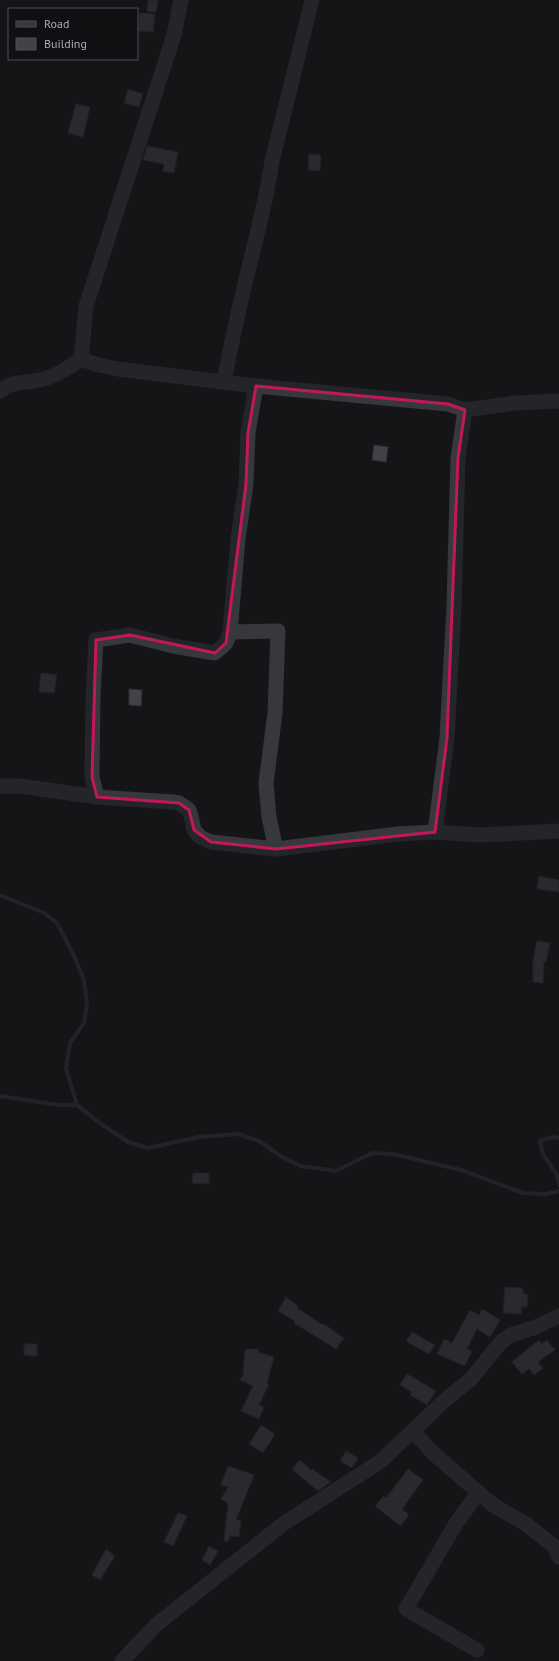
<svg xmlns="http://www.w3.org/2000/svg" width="559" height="1661" viewBox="0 0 559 1661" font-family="'PT Sans',sans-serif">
  <rect width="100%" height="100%" fill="#151517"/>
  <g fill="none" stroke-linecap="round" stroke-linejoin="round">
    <g stroke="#2c353b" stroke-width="4">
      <polyline points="0,895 44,913 57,923 74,956 84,980 87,1004 84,1023 70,1043 66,1068 77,1105"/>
      <polyline points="0,1096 59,1105 77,1105 97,1121 128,1142 148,1148 199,1137 238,1134 259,1141 282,1157 301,1166 336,1171 372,1153 393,1154 461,1170 523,1193 546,1194 559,1191"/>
      <polyline points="559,1138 553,1137 540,1141 543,1154 557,1175 559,1185"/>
    </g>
  </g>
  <g fill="#424347" stroke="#2f3033">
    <polygon points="148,0 158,0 156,12 147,11"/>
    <polygon points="140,13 155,14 153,32 138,31"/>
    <polygon points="128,89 143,94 139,107 124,103"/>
    <polygon points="76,104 90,107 83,137 68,133"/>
    <polygon points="147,146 178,152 174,173 163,171 164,164 143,160"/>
    <polygon points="309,154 321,155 320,171 308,170"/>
    <polygon points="374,445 388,447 386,462 372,460"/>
    <polygon points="41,673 57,675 54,693 39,692"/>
    <polygon points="129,689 142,690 141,706 129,705"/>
    <polygon points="539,876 559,880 559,892 537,889"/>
    <polygon points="537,941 550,943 546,962 544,962 543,983 533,982 533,960"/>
    <polygon points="193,1173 209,1173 209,1184 192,1183"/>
    <polygon points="505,1287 523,1288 523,1294 528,1294 527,1307 522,1307 521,1314 503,1313"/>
    <polygon points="286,1297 298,1306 297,1308 323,1325 324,1324 344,1338 336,1349 294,1323 295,1321 278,1311"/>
    <polygon points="482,1309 500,1320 490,1337 477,1329 467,1349 472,1351 465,1366 437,1354 444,1339 452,1343 470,1310 479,1315"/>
    <polygon points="412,1332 435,1345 429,1354 406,1341"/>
    <polygon points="539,1340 542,1344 547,1340 555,1350 538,1362 543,1368 534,1375 529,1369 522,1374 512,1362"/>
    <polygon points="24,1344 37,1344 37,1356 24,1355"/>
    <polygon points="245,1349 258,1349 258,1352 274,1357 267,1383 269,1384 259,1405 264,1407 259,1419 241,1411 253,1386 240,1380 243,1375"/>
    <polygon points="407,1374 436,1391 427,1405 410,1395 412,1392 400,1385"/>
    <polygon points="261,1425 275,1434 263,1453 249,1444"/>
    <polygon points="346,1451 358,1458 352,1468 340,1461"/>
    <polygon points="300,1460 311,1470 312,1469 331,1482 318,1491 292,1469"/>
    <polygon points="228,1466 254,1475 236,1520 241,1520 239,1537 230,1536 228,1542 224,1541 228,1504 221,1499 228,1487 221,1485"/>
    <polygon points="408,1469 423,1480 402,1509 409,1515 400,1526 375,1506 384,1496 386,1498"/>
    <polygon points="178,1513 187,1516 173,1546 164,1542"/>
    <polygon points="209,1546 218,1551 210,1565 202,1560"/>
    <polygon points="106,1549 115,1556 100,1580 92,1575"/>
  </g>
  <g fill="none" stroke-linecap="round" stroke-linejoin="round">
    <g stroke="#37383c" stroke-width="15">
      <polyline points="81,359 98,365 118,369 256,386 448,404 465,410 515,403 559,401"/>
      <path d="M 224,381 C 230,351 236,321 243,292 C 253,248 266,205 272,161 L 312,0"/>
      <polyline points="256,386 248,433 246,484 238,539 230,632 278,631 275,713 266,783 269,817 276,849"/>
      <path d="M 0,391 C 14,380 23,384 39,380 C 55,377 68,368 81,359 L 86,306 L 174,35 L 181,0"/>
      <polyline points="0,786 20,786 97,797 173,802 179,803 189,810 191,816 194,830 200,837 211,842 276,849 398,834 435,832 482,835 559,831"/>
      <polyline points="97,797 92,777 93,696 96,640 130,635 173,646 215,653 226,643 230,632"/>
      <polyline points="435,832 447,738 454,606 458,458 465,410"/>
      <polyline points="413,1431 433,1453 493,1505 526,1524 554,1546 559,1557"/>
      <polyline points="477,1650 406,1609 455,1525 478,1493"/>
      <polyline points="122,1661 156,1625 283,1524 381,1461 444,1401 471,1379 501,1342 511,1335 536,1327 559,1316"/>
    </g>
  </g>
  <path d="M0 0H559V1661H0ZM 256,386 L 448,404 L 465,410 L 458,458 L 447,738 L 435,832 L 276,849 L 211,842 L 194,830 L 189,810 L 179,803 L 97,797 L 92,777 L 96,640 L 130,635 L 215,653 L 226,643 L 246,484 L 248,433 Z" fill="#151517" fill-opacity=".55" fill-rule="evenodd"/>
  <path fill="none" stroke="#c2185b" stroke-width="3" stroke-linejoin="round" d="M 256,386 L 448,404 L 465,410 L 458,458 L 447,738 L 435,832 L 276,849 L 211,842 L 194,830 L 189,810 L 179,803 L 97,797 L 92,777 L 96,640 L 130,635 L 215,653 L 226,643 L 246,484 L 248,433 Z"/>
  <rect x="8" y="8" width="130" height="52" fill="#101012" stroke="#4d4f54"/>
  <rect x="16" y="21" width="20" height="6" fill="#37383c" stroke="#4d4f54"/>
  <text x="44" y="28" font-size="12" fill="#a8adb7">Road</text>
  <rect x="16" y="38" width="20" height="12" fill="#424347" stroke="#4d4f54"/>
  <text x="44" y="48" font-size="12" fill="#a8adb7">Building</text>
</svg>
